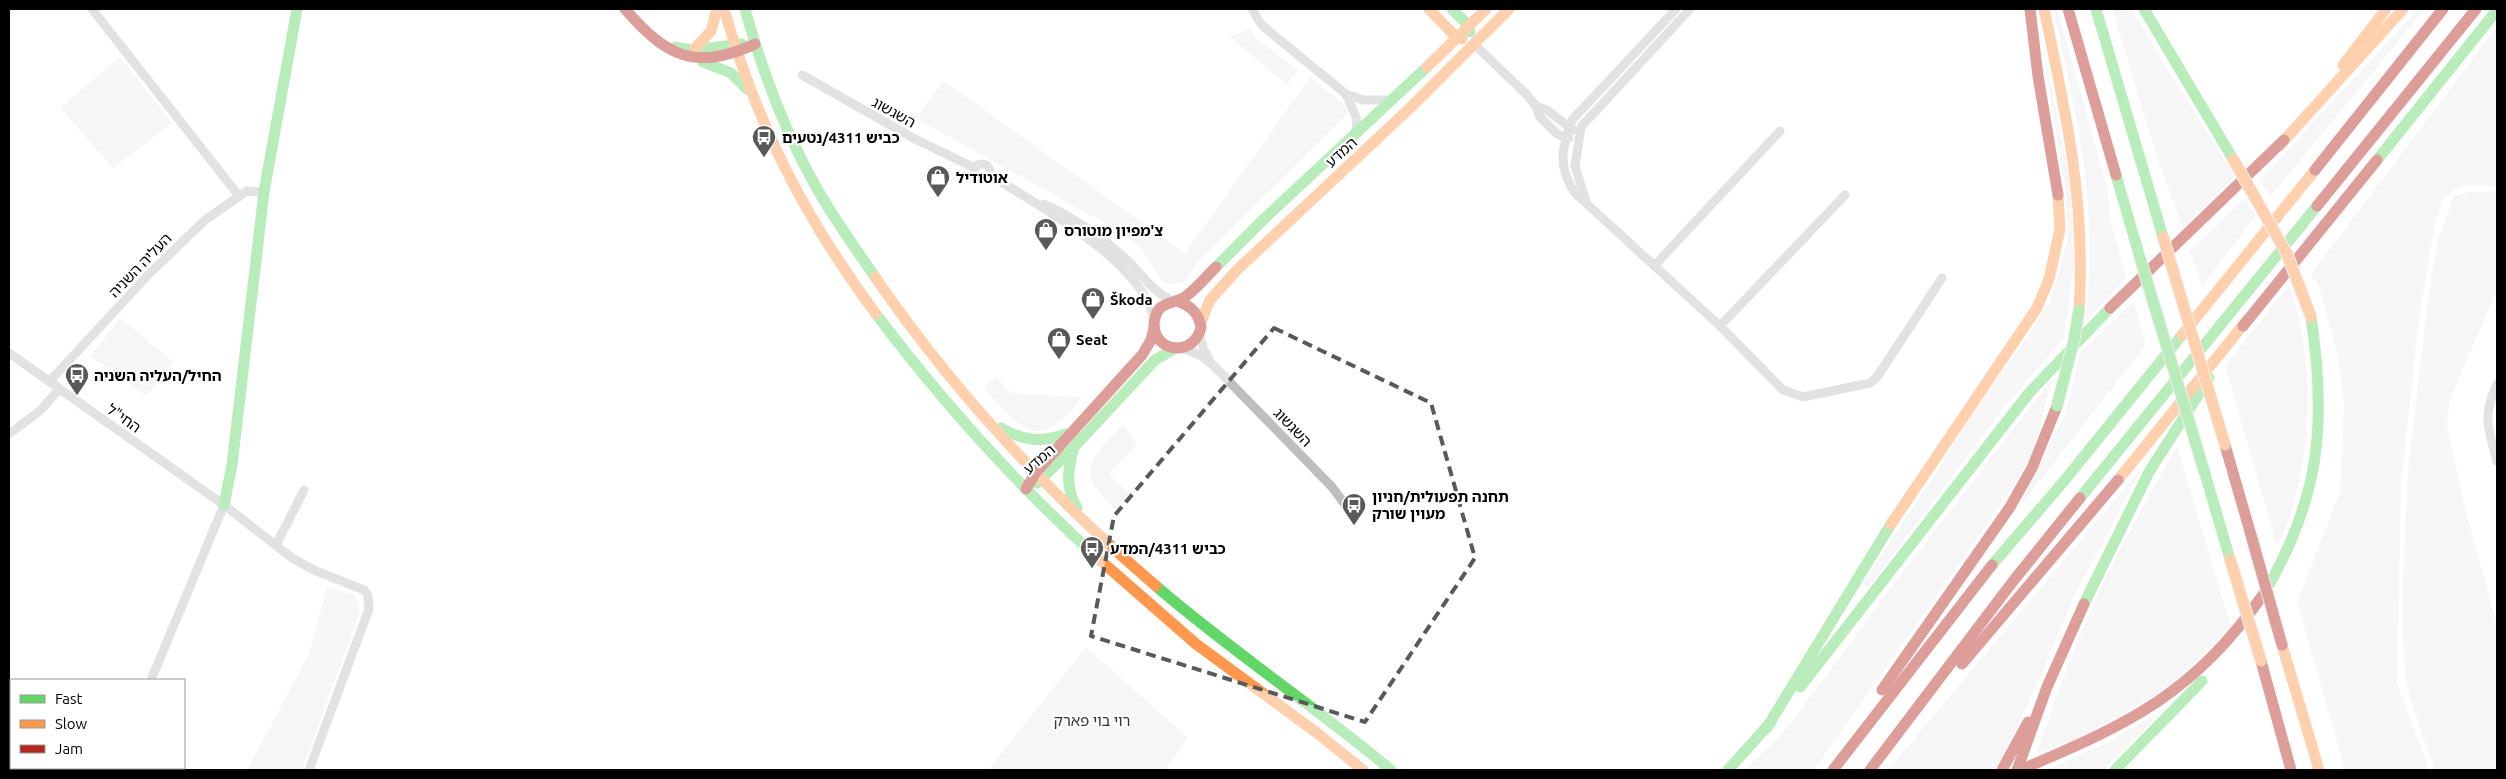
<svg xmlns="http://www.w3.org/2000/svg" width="2506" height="779" viewBox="0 0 2506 779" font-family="Ubuntu,'Noto Sans Hebrew',sans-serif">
  <rect width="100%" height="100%" fill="#fff"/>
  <g fill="#ececec">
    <path d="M 2053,9 L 2057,9 L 2108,190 L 2110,218 L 2126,278 L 2085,322 C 2100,210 2077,117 2053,9 Z"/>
    <polygon points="2112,9 2132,9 2162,61 2235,176 2183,228 2157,158"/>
    <polygon points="2418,9 2425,9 2271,196 2259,181"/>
    <polygon points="2497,27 2497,186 2466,185 2455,189 2442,201 2434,228 2419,319 2401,482 2397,682 2429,770 2345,770 2297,602 2340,492 2342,447 2344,401 2337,353 2320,290 2311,274"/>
    <polygon points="1251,29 1255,38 1298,70 1287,85 1229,36"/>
    <polygon points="2040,30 2069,177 2075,260 2063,339 2002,410 1868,588 1862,584 1939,469 1961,430 2031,332 2050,301 2061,267 2068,237 2066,195"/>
    <polygon points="120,57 172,123 113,168 60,108"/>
    <polygon points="1310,77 1341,102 1349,112 1197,263 1187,280 1171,285 1162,281 1142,249 1121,232 915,118 944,81 1185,253"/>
    <polygon points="2497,191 2497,290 2450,399 2447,425 2464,504 2497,625 2497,770 2435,770 2413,708 2405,677 2402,606 2408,470 2428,299 2438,239 2454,196 2468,192"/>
    <polygon points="2245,198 2256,216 2202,286 2190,251"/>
    <path d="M 2290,284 C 2313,356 2313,437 2292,510 C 2289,522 2282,534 2277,546 L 2225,366 Z"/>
    <polygon points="2134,301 2146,345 2017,510 2066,412 2080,353"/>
    <polygon points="120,318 173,362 146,396 90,356"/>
    <path d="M 996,376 L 1011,393 L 1082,397 C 1038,455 1023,430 984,388 Z"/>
    <polygon points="2052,379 2033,453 2007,496 1814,770 1745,770 1783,733 1858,633 1885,595"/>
    <path d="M 1123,425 L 1137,444 L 1109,474 L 1131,495 L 1116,510 C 1074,472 1089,459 1123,425 Z"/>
    <path d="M 2177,446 L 2231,627 L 2168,687 L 2083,737 L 2036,754 C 2055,700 2074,646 2098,594 C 2122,543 2150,495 2177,446 Z"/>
    <polygon points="2143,466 2073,599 2029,702 1996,769 1888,770"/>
    <polygon points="327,587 354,595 359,603 359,614 302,770 247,770 308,656"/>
    <polygon points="1086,647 1188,738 1165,770 988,770"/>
    <polygon points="2165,708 2104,770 2045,770 2111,741"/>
  </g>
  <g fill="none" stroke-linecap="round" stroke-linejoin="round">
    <g stroke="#bebebe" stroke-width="9">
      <polyline points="92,9 239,196"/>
      <polyline points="1252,9 1261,24 1271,33 1346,94 1363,100 1393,100"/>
      <path d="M 1676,9 L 1572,120 C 1562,148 1557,166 1575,193 L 1720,326 L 1783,390 L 1803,397 L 1870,383 L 1877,377 L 1942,278"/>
      <polyline points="1474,44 1526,94 1536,106 1539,116 1557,134 1569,138"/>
      <polyline points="802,75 915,139 975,168"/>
      <polyline points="1346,94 1356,117 1357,134"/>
      <polyline points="1536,106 1547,110 1573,130"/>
      <circle cx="982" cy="172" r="8"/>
      <path d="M 990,175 C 1038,205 1141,261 1154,318"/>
      <polyline points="1586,201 1575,166 1581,127 1690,9"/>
      <path d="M 1044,204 C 1075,218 1102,237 1127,260 C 1143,275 1152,292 1173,301"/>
      <polyline points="1654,266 1780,131"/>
      <polyline points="1720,326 1845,195"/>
      <polyline points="1199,334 1204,350 1210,361"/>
      <polyline points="1182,348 1202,356 1215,367 1332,487 1349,510"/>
      <polyline points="9,353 224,505 292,558 316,571 364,590 368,595 369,609 309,770"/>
      <polyline points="50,381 148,275 205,220 247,191 264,192"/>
      <path d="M 2497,384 C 2482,418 2488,427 2497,461"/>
      <polyline points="9,434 41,410 59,389"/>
      <polyline points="276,545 304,490"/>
      <polyline points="151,680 224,505"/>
      <polyline points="98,770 99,768"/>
    </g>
    <g stroke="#63d668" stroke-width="11">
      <path d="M 745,9 C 762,70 784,130 815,185 C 833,218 855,247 875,277"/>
      <polyline points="1452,9 1468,25 1470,32"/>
      <polyline points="2096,9 2163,237"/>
      <polyline points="2144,9 2233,159"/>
      <polyline points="675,47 692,50 742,44"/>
      <polyline points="703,62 731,73 747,89"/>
      <polyline points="2377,160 2497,10"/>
      <polyline points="2116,175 2140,258"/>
      <polyline points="1216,267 1265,218 1427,67"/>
      <path d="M 876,314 C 943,403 1018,486 1101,561"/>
      <path d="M 1001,428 C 1023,441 1042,443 1066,434"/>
      <path d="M 1073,451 C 1067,472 1066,489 1077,508"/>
      <polyline points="2205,474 2230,559"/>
      <polyline points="1037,483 1074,447 1155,360 1176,348"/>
      <polyline points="2080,498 2317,206"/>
      <polyline points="224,505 232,465 264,192 297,9"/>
      <polyline points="1992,565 2064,481 2182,335"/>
      <path d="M 1156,586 C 1231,651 1315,706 1391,770"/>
      <path d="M 2265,592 C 2320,498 2327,424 2311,317"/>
      <polyline points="2084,604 2149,472 2209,378"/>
      <polyline points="1800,687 2029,393 2110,308"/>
      <polyline points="1766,729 1891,524"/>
      <polyline points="1728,770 1771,722"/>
      <polyline points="2115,770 2202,681"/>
    </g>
    <g stroke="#ff974d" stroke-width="11">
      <path d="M 724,9 C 757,125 804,217 876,314"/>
      <polyline points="1429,9 1455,36 1462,39"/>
      <path d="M 2044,9 C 2066,112 2086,203 2079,310"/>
      <polyline points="695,48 711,31 717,9"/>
      <polyline points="2343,65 2386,9"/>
      <polyline points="1427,67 1486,9"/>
      <polyline points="2279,146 2403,9"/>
      <path d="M 875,277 C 954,392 1051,496 1156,586"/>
      <polyline points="1201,322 1210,300 1237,270 1410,108 1509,9"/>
      <polyline points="2182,335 2315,170"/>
      <polyline points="2118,480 2248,319"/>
      <polyline points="1891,524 2037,308 2049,279 2060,229 2058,195"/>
      <polyline points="1101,561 1196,644 1317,733 1363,770"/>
      <polyline points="2282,645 2319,770"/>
    </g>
    <g stroke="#b3261e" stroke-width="11">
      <path d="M 625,9 C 666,56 695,72 755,44"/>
      <polyline points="2030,9 2038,76 2058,195"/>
      <polyline points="2068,9 2116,175"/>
      <polyline points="2315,170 2443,9"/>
      <polyline points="2317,206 2476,9"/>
      <path d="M 1177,301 C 1191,306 1198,312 1201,327 C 1195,356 1156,354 1154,326 C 1154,320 1156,313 1160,308 C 1167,302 1177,302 1185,297 C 1196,289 1206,277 1216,267"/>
      <polyline points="2110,308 2284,140"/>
      <polyline points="2243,326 2377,160"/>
      <polyline points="2225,445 2251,535"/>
      <polyline points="1026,489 1036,472 1142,355 1151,340 1154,328"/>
      <polyline points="2261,661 2291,770"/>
      <polyline points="1962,664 2118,480"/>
      <polyline points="1882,690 2010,507 2032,468 2057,406"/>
      <polyline points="1833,770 1992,565"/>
      <polyline points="1870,770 2014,580 2080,498"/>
      <polyline points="2002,770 2028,722"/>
      <polyline points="2017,770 2047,687 2084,604"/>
      <path d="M 2020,770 C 2131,723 2194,694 2265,592"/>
    </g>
    <g stroke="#dbdbdb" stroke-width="13" stroke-linecap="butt">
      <g id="fast-bridge">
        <polyline points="2140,258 2205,474"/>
        <polyline points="2057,406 2074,340 2079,310"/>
      </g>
    </g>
    <g stroke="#dbdbdb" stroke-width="13" stroke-linecap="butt">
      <g id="slow-bridge">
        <polyline points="2233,159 2287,254 2311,317"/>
        <polyline points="2163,237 2225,445"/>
        <polyline points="2230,559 2261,661"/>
      </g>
    </g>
    <g stroke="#dbdbdb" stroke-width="13" stroke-linecap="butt">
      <polyline id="jam-bridge" points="2251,535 2282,645"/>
    </g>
    <use href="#fast-bridge" stroke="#63d668" stroke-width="11"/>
    <use href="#slow-bridge" stroke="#ff974d" stroke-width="11"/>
    <use href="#jam-bridge" stroke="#b3261e" stroke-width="11"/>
  </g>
  <path d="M0 0H2506V779H0ZM 1274,328 L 1431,403 L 1475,558 L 1365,722 L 1091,636 L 1114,516 Z" fill="#fff" fill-opacity=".55" fill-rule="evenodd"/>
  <path fill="none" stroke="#595959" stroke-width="4" stroke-dasharray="10 6" stroke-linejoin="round" d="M 1274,328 L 1431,403 L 1475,558 L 1365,722 L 1091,636 L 1114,516 Z"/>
  <defs>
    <g id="bus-pin" transform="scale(1.25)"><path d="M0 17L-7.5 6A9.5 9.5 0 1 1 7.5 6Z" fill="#595959" stroke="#fff"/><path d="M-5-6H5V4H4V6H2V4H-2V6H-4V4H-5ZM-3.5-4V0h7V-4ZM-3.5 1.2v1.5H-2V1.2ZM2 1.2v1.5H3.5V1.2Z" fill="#fff"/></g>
    <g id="shop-pin" transform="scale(1.25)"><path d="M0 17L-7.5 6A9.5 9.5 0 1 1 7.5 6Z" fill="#595959" stroke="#fff"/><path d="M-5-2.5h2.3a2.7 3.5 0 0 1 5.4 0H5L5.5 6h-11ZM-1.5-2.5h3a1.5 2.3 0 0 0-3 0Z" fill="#fff"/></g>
  </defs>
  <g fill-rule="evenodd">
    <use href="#bus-pin" x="764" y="137"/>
    <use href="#shop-pin" x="938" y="177"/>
    <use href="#shop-pin" x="1046" y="230"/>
    <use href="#shop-pin" x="1093" y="299"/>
    <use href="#shop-pin" x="1059" y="339"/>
    <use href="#bus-pin" x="77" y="375"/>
    <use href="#bus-pin" x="1354" y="505"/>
    <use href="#bus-pin" x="1092" y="548"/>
  </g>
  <g text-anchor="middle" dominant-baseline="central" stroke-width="4.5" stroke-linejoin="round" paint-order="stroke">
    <g font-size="15" fill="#000" stroke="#fff">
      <text transform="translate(894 112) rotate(29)">השגשוג</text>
      <text transform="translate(1341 152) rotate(-42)">המדע</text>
      <text transform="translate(140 265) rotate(-46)">העליה השניה</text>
      <text transform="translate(124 418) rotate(35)">החי"ל</text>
      <text transform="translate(1293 427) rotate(46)">השגשוג</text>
      <text transform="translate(1039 459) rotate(-41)">המדע</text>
    </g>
    <g font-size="15" font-weight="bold" fill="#000" stroke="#fff" text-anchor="start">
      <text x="782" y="137">כביש 4311/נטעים</text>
      <text x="956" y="177">אוטודיל</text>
      <text x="1064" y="230">צ'מפיון מוטורס</text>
      <text x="1110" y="299">Škoda</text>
      <text x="1076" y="339">Seat</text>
      <text x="94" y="375">החיל/העליה השניה</text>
      <text x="1372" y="496">תחנה תפעולית/חניון<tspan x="1372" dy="17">מעוין שורק</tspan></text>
      <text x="1110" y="548">כביש 4311/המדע</text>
    </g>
    <g font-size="15" fill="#333" stroke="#fff">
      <text x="1092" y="720">רוי בוי פארק</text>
    </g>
  </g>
  <rect width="2506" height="779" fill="none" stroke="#000000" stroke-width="20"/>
  <rect x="10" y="679" width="175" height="90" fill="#ffffff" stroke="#999999"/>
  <rect x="20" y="695" width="25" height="8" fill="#63d668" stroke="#999999"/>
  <text x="55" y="704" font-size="15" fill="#000000">Fast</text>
  <rect x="20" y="720" width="25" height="8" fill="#ff974d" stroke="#999999"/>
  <text x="55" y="729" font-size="15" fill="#000000">Slow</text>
  <rect x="20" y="745" width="25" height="8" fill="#b3261e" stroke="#999999"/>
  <text x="55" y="754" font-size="15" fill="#000000">Jam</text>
</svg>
